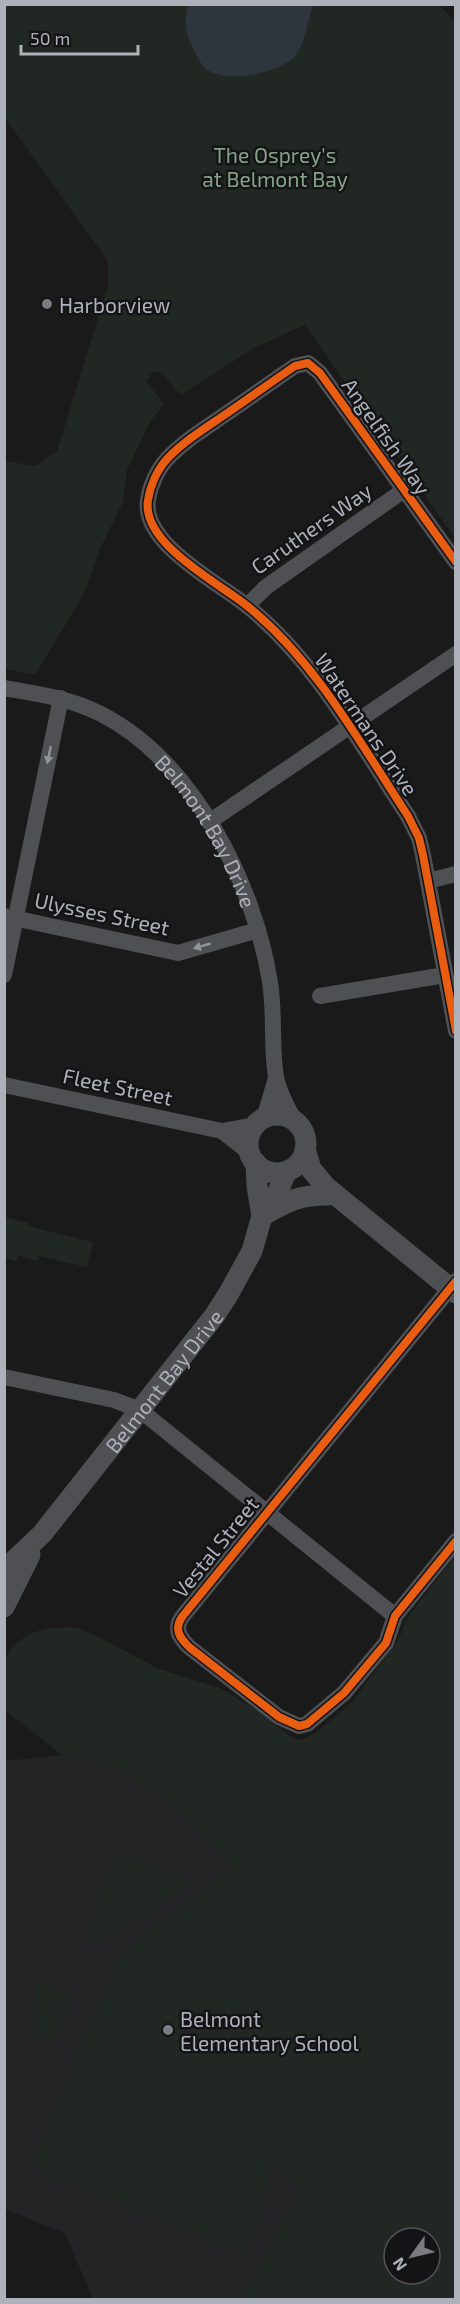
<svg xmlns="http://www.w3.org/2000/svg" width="460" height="2304" viewBox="0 0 460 2304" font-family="'Exo 2',sans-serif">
  <rect width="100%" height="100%" fill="#1a1a1b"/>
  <polygon fill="#242426" points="62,1755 93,1761 126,1775 164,1800 202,1834 230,1868 394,2238 394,2274 412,2299 93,2299 65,2233 5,2209 5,1761"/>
  <g fill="#212722" fill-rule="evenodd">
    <polygon points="5,5 439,5 456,23 455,538 305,325 254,348 181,395 161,373 153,372 146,381 164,404 150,422 127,470 123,502 100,549 84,594 35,675 5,669 4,461 36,466 57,451 108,286 108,261 5,118"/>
    <polygon points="5,1217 28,1223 27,1226 93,1242 87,1267 39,1256 38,1261 18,1256 17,1261 5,1258"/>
    <path d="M 455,1556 L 455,2299 L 239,2299 L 302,2186 L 296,2186 L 284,2174 L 271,2153 L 267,2193 L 245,2255 L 38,2171 L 33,2159 L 118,1957 L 124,1950 L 230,1868 L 202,1834 L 164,1800 L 126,1775 L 93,1761 L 62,1755 L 5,1710 L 5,1660 L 12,1647 L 29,1634 L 48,1628 L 67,1627 L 80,1629 L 93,1634 L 157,1668 L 220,1688 L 260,1712 L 292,1738 L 301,1740 L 318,1731 L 352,1702 L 397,1642 L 410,1614 ZM 394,2238 L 430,2238 L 430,2274 L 394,2274 Z"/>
    <polygon points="117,1852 188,1879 184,1890 95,1944 83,1940"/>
    <polygon points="36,1979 72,1994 53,2044 32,2036"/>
  </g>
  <path fill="#2e353c" d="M 188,5 L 188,4 L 313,5 C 308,20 306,40 297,53 C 284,74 219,86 203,66 C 196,57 188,39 186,28 C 185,21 187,12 188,5 Z"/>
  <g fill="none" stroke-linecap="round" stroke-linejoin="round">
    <g stroke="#4f5053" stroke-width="16">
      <path d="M 456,562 L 320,373 L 308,363 L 295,366 C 270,383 245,401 220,418 C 202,430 182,443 167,459 C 157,470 150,486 148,500 C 141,543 217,582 246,605 C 315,660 360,743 408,816 L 419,838 L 423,855 L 456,1031"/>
      <polyline points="247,606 266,587 404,490"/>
      <path id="s1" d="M 4,688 C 38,694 70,698 101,714 C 193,761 254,883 270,982 C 275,1013 271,1046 276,1077 C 279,1093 288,1109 296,1123"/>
      <polyline points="209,822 456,654"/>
      <polyline points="428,881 456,874"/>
      <polyline points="4,916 178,953 258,930"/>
      <polyline points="4,975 61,698"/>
      <polyline points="320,996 445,975"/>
      <polyline points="4,1085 222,1131 255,1125"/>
      <polyline points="264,1119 276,1078"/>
      <polyline points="222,1131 250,1153"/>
      <path d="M 456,1281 L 182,1617 C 174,1629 179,1637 189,1647 L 279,1717 L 299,1726 L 307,1724 L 344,1693 L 386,1643 L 395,1616 L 456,1541"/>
      <polyline points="4,1377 114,1400 140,1410 395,1616"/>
    </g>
    <g stroke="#4f5053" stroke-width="21">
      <circle cx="277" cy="1144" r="29"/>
      <polyline points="305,1149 311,1169 326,1187 456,1293"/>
      <polyline points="256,1163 257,1186 262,1216"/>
      <path d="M 267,1213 C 290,1200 301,1195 328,1195"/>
      <path id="s2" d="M 4,1570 L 42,1534 L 215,1315 L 229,1293 L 252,1251 L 262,1216 L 275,1199 L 286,1172"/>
      <polyline points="4,1607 30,1555"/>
    </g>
    <g stroke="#141417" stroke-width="11">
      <g id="cycleway">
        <path d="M 456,562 L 320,373 L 308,363 L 295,366 C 270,383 245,401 220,418 C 202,430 182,443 167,459 C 157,470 150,486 148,500 C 141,543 217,582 246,605 C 315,660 360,743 408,816 L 419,838 L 423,855 L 456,1031"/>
        <path d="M 456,1281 L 182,1617 C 174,1629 179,1637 189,1647 L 279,1717 L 299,1726 L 307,1724 L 344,1693 L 386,1643 L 395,1616 L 456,1541"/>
      </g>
    </g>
    <use href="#cycleway" stroke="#e95d12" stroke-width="8"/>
  </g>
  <defs><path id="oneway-solid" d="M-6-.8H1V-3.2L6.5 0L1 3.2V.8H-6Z" transform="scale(1.5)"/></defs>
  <g fill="#91949b">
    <use href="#oneway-solid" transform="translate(49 755) rotate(102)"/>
    <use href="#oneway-solid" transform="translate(202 946) rotate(164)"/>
  </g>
  <g fill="#7a7c82" stroke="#141417" stroke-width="2">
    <circle cx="47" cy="304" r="6"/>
    <circle cx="168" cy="2030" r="6"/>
  </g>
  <g text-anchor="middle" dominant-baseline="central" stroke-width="5" stroke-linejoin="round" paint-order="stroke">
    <g font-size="21" fill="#85a487" stroke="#141417">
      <text x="275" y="154">The Osprey's<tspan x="275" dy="24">at Belmont Bay</tspan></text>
    </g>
    <g font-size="21" fill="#adb1ba" stroke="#141417" text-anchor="start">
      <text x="59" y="304">Harborview</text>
      <text x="180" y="2018">Belmont<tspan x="180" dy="24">Elementary School</tspan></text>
    </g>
    <g font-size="21" fill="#adb1ba" stroke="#141417">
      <text transform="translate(387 436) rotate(55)">Angelfish Way</text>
      <text transform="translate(311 528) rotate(-35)">Caruthers Way</text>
      <text transform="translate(367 724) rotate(56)">Watermans Drive</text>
      <text stroke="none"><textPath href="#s1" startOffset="262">Belmont Bay Drive</textPath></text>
      <text transform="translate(102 913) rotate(12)">Ulysses Street</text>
      <text transform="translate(118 1086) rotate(12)">Fleet Street</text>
      <text stroke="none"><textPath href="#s2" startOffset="248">Belmont Bay Drive</textPath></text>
      <text transform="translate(215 1547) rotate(-51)">Vestal Street</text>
    </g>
  </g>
  <rect width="460" height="2304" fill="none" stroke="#adb1ba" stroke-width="12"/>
  <g transform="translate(412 2256) rotate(236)"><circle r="28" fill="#141417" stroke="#515358" stroke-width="1.5"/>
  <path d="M0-4.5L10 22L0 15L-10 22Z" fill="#7a7c82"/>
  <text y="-9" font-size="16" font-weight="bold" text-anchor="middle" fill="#adb1ba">N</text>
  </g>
  <path d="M21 45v9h117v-9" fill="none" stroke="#adb1ba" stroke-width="3"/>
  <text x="30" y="45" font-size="18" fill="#adb1ba" stroke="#141417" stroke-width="4.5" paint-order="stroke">50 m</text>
</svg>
